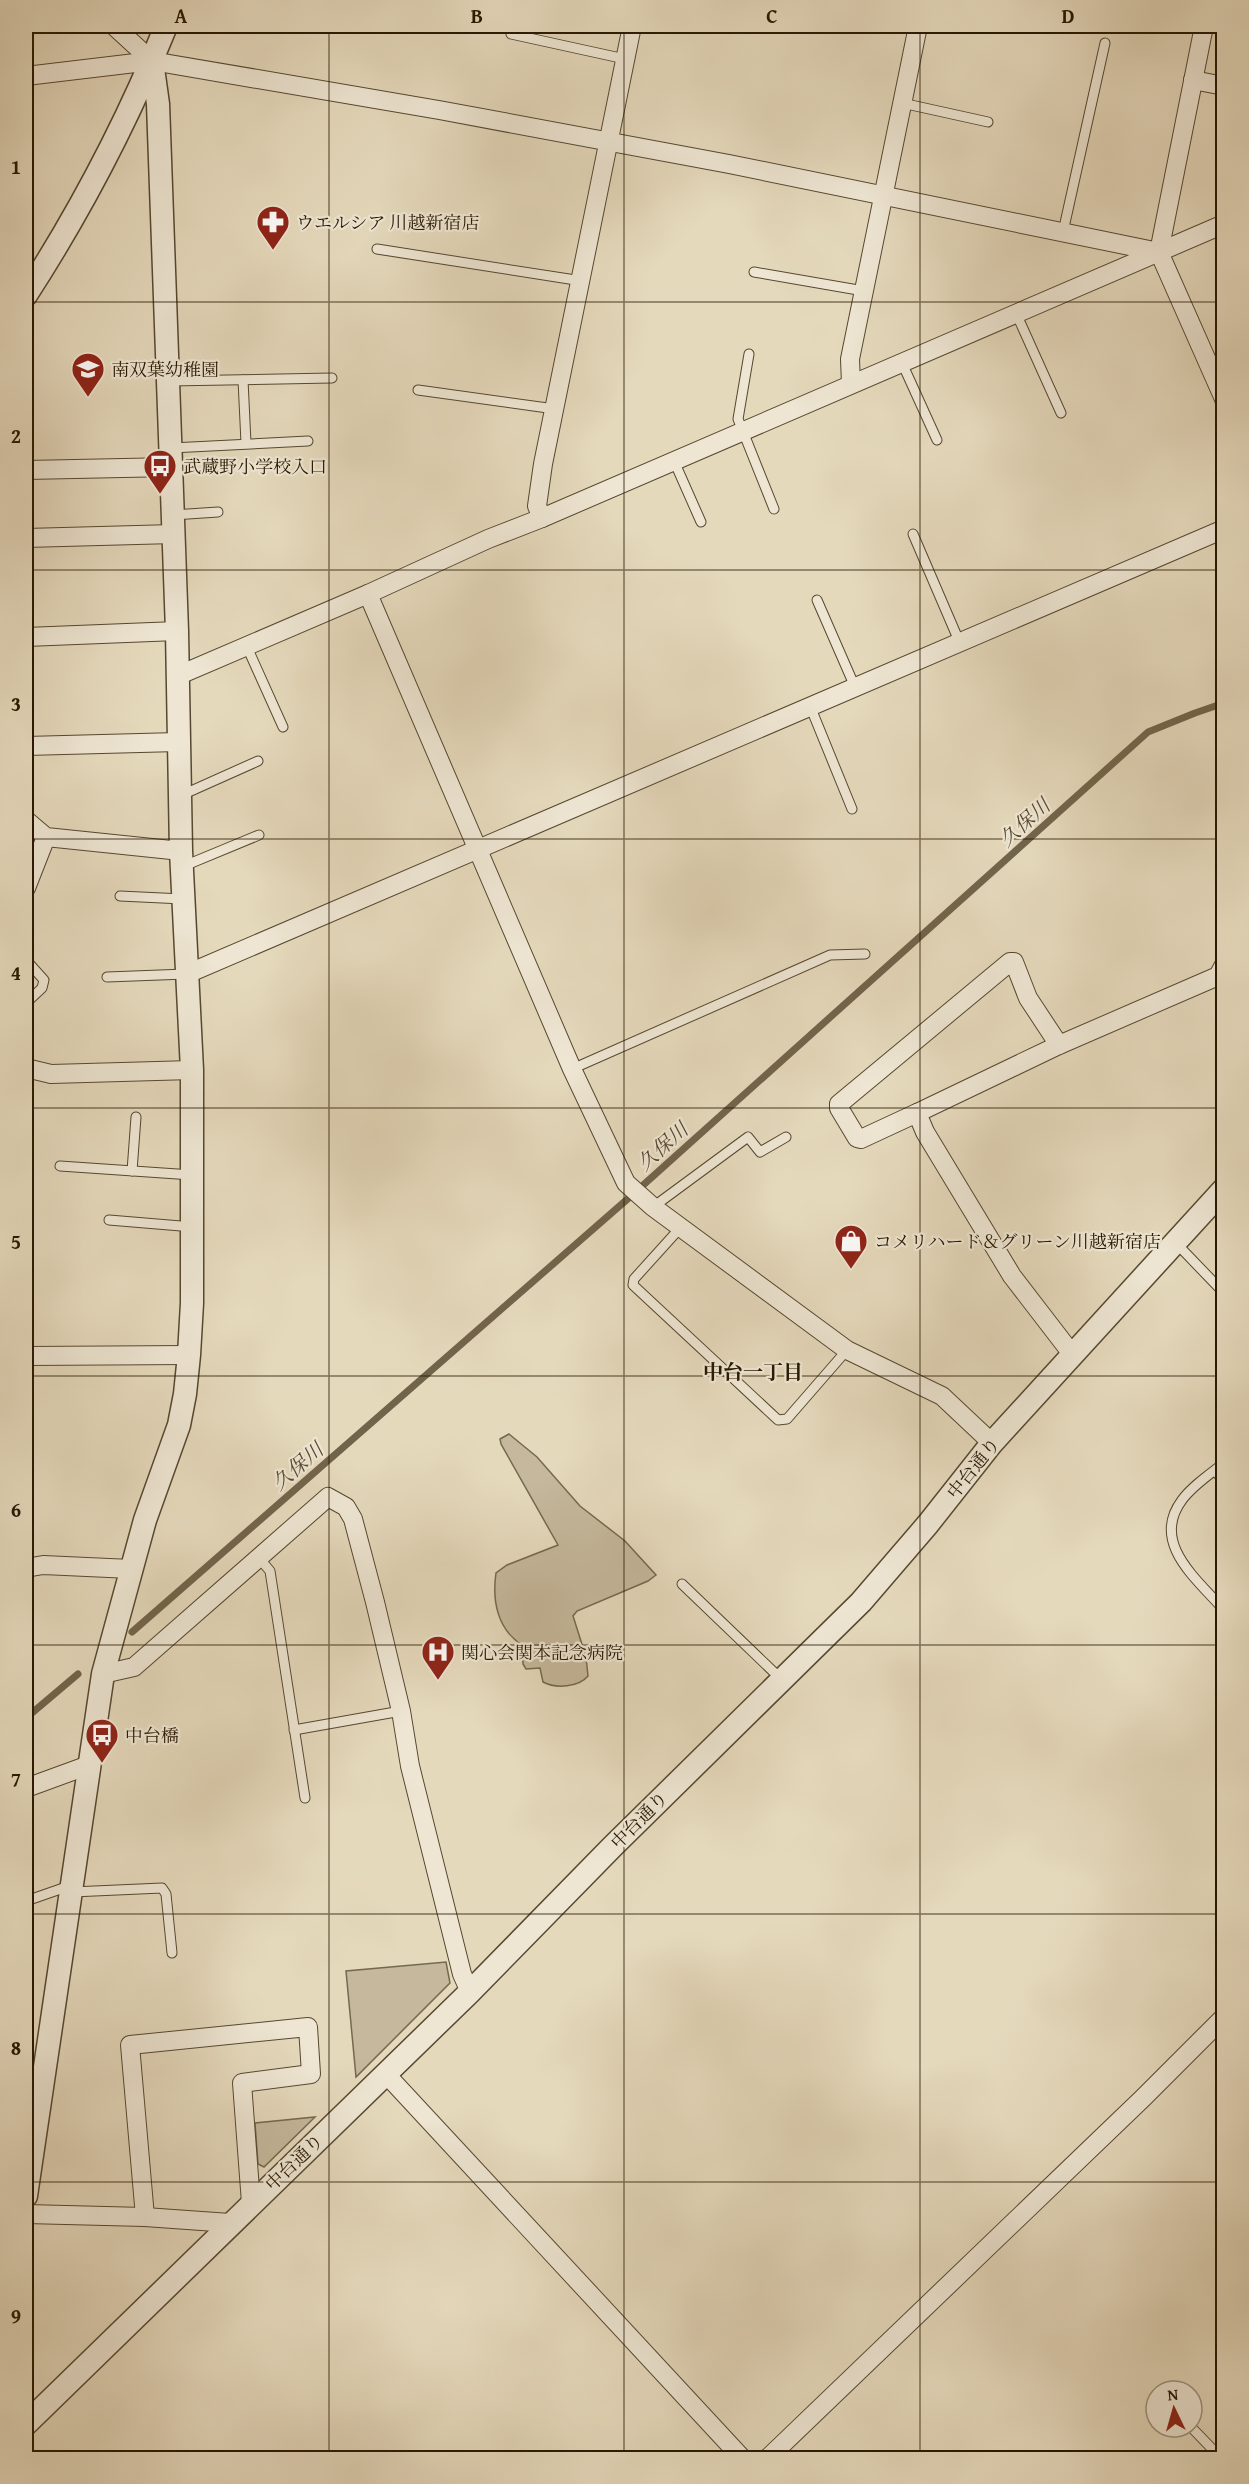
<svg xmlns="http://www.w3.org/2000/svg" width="1249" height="2484" viewBox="0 0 1249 2484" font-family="'Gentium Book Plus','Noto Serif JP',serif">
  <rect width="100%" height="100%" fill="#e5d9bc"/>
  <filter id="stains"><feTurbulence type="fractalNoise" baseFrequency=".00333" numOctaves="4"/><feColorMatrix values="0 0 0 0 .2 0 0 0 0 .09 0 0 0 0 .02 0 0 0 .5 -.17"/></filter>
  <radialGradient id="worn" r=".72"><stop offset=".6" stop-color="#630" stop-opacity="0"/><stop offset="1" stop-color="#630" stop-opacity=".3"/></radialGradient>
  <g fill="#c5b89c" stroke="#76684e" stroke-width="1.5">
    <path d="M 509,1434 L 537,1457 L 580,1506 L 625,1541 L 656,1575 L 648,1581 L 577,1611 L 573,1616 L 586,1657 L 588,1676 C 579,1687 556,1689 543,1682 L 540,1668 L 526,1669 L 523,1664 L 522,1645 C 497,1629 492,1600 496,1573 L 507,1565 L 558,1545 L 501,1444 L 500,1439 Z"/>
    <polygon points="446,1962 450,1983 356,2077 346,1971"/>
    <polygon points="315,2117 264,2167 258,2164 255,2123"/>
  </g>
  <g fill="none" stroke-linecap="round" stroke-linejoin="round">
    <g stroke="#72644b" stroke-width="7">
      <polyline points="132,1632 631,1196 1148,732 1195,713 1224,703"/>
      <polyline points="26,1718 78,1674"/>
    </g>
    <g stroke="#564830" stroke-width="11">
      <g id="service">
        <polyline points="511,34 625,59"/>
        <polyline points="902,103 988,122"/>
        <polyline points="1063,232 1105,43"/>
        <polyline points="377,249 582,281"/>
        <polyline points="754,272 864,291"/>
        <polyline points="1016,313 1061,413"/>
        <polyline points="749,354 738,419 774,509"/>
        <polyline points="902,363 937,440"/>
        <polyline points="243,380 246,443"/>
        <polyline points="169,381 332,378"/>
        <polyline points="418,390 555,409"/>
        <polyline points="171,448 308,441"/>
        <polyline points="674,461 701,522"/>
        <polyline points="173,515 218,512"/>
        <polyline points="913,534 959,641"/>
        <polyline points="817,600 855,687"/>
        <polyline points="247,647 283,727"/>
        <polyline points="810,706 852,809"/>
        <polyline points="182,795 258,761"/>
        <polyline points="184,866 259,835"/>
        <polyline points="120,896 183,899"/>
        <polyline points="26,960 44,980 42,988 26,1003"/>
        <polyline points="107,977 186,974"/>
        <polyline points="572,1069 830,955 865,954"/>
        <polyline points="60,1166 192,1175"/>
        <polyline points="132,1171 136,1117"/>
        <polyline points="653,1207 748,1137 760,1152 786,1137"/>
        <polyline points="109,1220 193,1227"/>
        <polyline points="681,1227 634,1279 633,1285 778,1420 787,1419 847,1350"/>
        <polyline points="1176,1243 1224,1293"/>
        <path d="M 1224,1463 C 1210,1474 1192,1486 1182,1500 C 1150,1543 1197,1579 1224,1610"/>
        <polyline points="1215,1471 1224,1481"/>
        <polyline points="1224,1536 1224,1540"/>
        <polyline points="259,1558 270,1571 305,1798"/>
        <polyline points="682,1584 782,1680"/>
        <polyline points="294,1730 401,1711"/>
        <polyline points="72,1892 162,1888 166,1894 172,1953"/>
        <polyline points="26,1901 72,1885"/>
        <polyline points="1191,2427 1221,2458"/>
      </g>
    </g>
    <g stroke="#564830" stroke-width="20">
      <g id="minor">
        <polyline points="114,26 152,61"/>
        <polyline points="1204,26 1159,252 1224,399"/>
        <polyline points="26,76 152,61 439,110 729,164 1159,252"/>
        <polyline points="1193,80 1224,86"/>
        <polyline points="851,384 850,359 918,26"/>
        <polyline points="26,470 172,467"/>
        <polyline points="542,518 537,506 543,464 632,26"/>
        <polyline points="26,538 174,534"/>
        <polyline points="368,594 572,1069 626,1183 653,1207 847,1350 942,1396 992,1443"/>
        <polyline points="26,637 177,631"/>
        <polyline points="177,676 368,594 488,539 542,518 1224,224"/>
        <polyline points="26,746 178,742"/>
        <polyline points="26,820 46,837 181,851"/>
        <polyline points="26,888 46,837"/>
        <polyline points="187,974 1224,529"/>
        <polyline points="26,1068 51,1074 192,1070"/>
        <polyline points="917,1113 861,1139 857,1138 839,1108 839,1104 1010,962 1014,962 1028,998 1059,1045"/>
        <polyline points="1072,1354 1012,1276 925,1132 917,1113 1059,1045 1218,976 1224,965"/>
        <polyline points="26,1356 189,1355"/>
        <polyline points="26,1568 43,1565 131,1569"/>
        <polyline points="103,1674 134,1667 328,1497 346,1507 353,1519 375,1602 401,1711 410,1766 462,1974 470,1992"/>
        <polyline points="26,1788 89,1765"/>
        <polyline points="385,2073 742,2458"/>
        <polyline points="26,2214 145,2217 230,2223"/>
        <polyline points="145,2217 130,2045 308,2027 311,2074 242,2083 251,2203"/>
        <polyline points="768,2458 1143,2098 1224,2017"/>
      </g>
    </g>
    <g stroke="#564830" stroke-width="25">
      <g id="tertiary">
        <path d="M 26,295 C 81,210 128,120 166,26"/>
        <polyline points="26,2196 103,1674 145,1520 179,1425 185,1394 189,1355 192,1303 192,1070 181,851 177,631 158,104 152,61"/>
        <polyline points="26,2424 470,1992 613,1846 861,1602 928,1524 992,1443 1224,1189"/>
      </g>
    </g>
    <use href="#service" stroke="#eee6d3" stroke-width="9"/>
    <use href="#minor" stroke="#eee6d3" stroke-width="18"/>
    <use href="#tertiary" stroke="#eee6d3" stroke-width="22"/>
  </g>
  <path fill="none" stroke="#271701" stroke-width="1.5" stroke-opacity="0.55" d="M 329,26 L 329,2458M 624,26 L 624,2458M 920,26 L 920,2458M 26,302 L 1224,302M 26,570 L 1224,570M 26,839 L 1224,839M 26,1108 L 1224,1108M 26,1376 L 1224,1376M 26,1645 L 1224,1645M 26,1914 L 1224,1914M 26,2182 L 1224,2182"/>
  <defs>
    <g id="pharmacy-pin" transform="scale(1.725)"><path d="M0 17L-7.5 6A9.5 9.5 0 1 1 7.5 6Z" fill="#8f2418" stroke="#eee6d3"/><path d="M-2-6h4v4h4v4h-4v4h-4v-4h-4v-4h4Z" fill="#fff"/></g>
    <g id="school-pin" transform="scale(1.725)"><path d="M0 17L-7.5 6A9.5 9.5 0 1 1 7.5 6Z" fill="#8f2418" stroke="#eee6d3"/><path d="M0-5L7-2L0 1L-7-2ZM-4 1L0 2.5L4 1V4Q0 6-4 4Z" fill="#fff"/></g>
    <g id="bus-pin" transform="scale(1.725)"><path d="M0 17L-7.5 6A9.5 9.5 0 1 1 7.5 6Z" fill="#8f2418" stroke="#eee6d3"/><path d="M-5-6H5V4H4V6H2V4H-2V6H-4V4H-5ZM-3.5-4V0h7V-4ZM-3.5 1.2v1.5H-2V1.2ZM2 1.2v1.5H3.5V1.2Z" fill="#fff"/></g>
    <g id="shop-pin" transform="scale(1.725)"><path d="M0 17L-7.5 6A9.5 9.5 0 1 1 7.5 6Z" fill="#8f2418" stroke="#eee6d3"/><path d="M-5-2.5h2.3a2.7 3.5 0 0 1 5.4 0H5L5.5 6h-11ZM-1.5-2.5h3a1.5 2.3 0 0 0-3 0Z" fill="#fff"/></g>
    <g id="hospital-pin" transform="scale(1.725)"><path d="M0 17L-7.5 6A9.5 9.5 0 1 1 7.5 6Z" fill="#8f2418" stroke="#eee6d3"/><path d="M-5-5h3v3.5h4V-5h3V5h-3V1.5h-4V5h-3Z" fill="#fff"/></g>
  </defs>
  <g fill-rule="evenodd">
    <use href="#pharmacy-pin" x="273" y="222"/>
    <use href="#school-pin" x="88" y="369"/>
    <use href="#bus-pin" x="160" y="466"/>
    <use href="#shop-pin" x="851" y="1241"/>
    <use href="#hospital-pin" x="438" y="1652"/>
    <use href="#bus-pin" x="102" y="1735"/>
  </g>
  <g text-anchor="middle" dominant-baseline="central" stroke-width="4.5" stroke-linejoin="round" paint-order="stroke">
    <g font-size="18" fill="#271701" stroke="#eee6d3" text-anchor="start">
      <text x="296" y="222">ウエルシア 川越新宿店</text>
      <text x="111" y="369">南双葉幼稚園</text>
      <text x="183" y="466">武蔵野小学校入口</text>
      <text x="874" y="1241">コメリハード＆グリーン川越新宿店</text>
      <text x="461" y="1652">関心会関本記念病院</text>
      <text x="125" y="1735">中台橋</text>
    </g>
    <g font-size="18" fill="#271701" stroke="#eee6d3">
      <text transform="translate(973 1468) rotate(-51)">中台通り</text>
      <text transform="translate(639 1820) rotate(-45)">中台通り</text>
      <text transform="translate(294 2162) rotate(-44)">中台通り</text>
    </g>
    <g font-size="20" font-style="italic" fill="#594a32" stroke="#eee6d3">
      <text transform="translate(1024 822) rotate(-42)">久保川</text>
      <text transform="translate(662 1146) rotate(-42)">久保川</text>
      <text transform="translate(297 1466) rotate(-41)">久保川</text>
    </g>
    <g font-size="20" font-weight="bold" fill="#271701" stroke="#eee6d3">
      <text x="753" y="1371">中台一丁目</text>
    </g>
  </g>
  <rect width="1249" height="2484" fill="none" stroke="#e5d9bc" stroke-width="66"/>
  <g transform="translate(1174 2409) rotate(355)"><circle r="28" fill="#eee6d3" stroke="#9e937f" stroke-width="1.5"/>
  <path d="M0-4.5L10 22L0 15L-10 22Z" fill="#8f2418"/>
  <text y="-9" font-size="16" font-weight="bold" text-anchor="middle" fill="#271701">N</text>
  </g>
  <rect x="33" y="33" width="1183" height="2418" fill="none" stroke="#271701" stroke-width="2"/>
  <g font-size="20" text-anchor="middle" font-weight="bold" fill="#271701">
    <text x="181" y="23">A</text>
    <text x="477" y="23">B</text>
    <text x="772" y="23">C</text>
    <text x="1068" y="23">D</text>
    <text x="16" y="174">1</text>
    <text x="16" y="443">2</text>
    <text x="16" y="711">3</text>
    <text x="16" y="980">4</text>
    <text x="16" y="1249">5</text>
    <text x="16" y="1517">6</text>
    <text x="16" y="1786">7</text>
    <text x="16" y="2055">8</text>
    <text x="16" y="2323">9</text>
  </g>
  <rect width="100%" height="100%" filter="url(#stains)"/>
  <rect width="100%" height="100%" fill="url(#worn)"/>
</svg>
